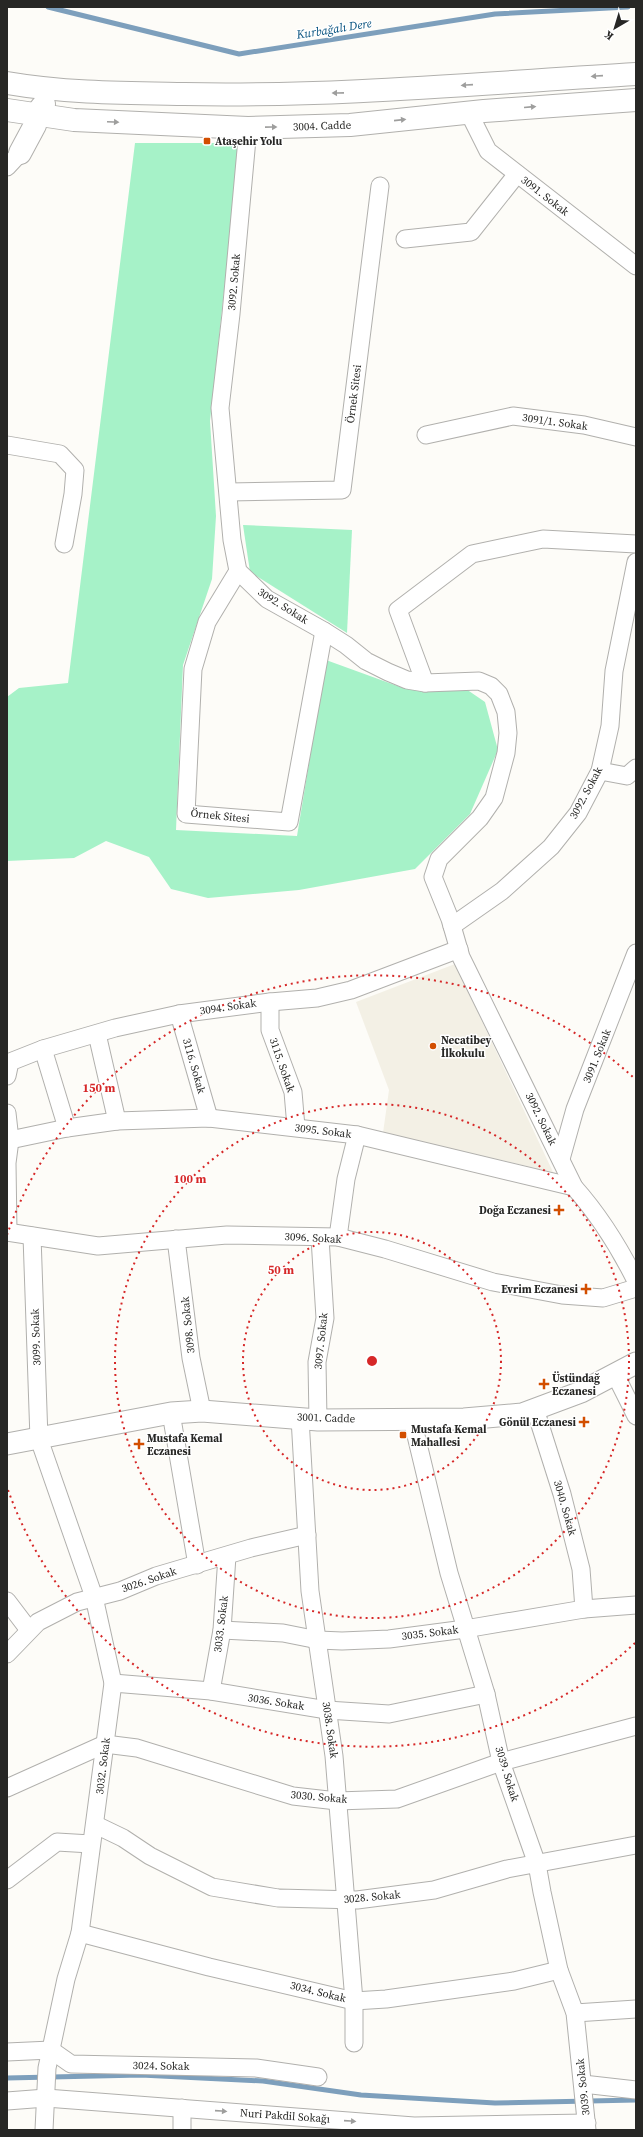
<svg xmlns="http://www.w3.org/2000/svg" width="643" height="2137" viewBox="0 0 643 2137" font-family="'Source Serif 4',serif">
  <rect width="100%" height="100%" fill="#fdfcf8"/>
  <polygon fill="#f3f0e5" points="455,964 553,1172 383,1133 389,1090 356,1002"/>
  <g fill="#a6f2c8">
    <polygon points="135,143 240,143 210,421 216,516 212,579 183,665 176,830 297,836 326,660 403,688 428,692 466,689 485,702 498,750 470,814 415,869 299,890 208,898 171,889 149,857 106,841 74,858 7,861 7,697 19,688 68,683"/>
    <polygon points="243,525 352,530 347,633 250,572"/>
  </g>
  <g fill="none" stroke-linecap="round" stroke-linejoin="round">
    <g stroke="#7d9fbc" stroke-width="5">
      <polyline points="48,7 239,54 495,14 628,7"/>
      <polyline points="7,2078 141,2075 263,2081 361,2095 495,2103 636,2100"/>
    </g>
    <g stroke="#b1b0ad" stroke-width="19">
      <g id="minor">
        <polyline points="469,113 488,151 636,266"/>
        <path d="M 248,128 L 231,314 L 220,408 L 232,540 L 238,571 L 267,599 L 324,631 L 346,645 L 366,661 L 388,672 L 407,680 L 425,683 L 479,681 L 491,686 L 499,694 L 506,712 L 508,733 L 506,753 L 494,798 L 480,818 L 439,859 L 433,877 L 450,919 L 461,957 L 574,1187 C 599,1215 619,1247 636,1281"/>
        <polyline points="7,167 20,153"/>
        <polyline points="405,239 471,232 517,174"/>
        <polyline points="426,435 513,416 584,425 636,437"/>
        <polyline points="7,445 60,454 75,470 73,494 64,544"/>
        <polyline points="229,492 342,490 380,186"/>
        <polyline points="238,571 207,622 193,669 186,814 289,822 324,631"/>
        <polyline points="425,683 398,610 472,554 543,539 636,544"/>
        <polyline points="600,771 627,776 636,768"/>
        <polyline points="452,926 502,891 551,847 578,813 600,771 610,726 614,671 636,562"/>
        <polyline points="270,1002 270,1030 293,1092 296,1127"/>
        <polyline points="179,1014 209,1118"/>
        <polyline points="97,1034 117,1121"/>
        <polyline points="43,1049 67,1128"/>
        <polyline points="7,1076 10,1062 43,1049 115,1028 179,1014 270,1002 317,998 351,990 459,949"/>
        <polyline points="7,1113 10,1140 7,1163 8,1232"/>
        <polyline points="10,1140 67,1128 117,1121 209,1118 357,1135 574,1187"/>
        <polyline points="561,1159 575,1109 636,953"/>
        <polyline points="7,1232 98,1246 227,1235 338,1237 385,1249 493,1282 562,1295 603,1298 636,1288"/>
        <polyline points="32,1236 39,1439 94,1597 113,1683 80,1933 66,1979 47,2068 44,2130"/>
        <polyline points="338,1237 346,1179 357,1135"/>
        <polyline points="176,1239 191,1358 202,1411"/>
        <polyline points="615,1374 636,1416"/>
        <polyline points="535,1409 562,1494 581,1569 584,1609"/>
        <polyline points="171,1413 197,1565"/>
        <polyline points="300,1418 310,1591 334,1756 354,2001 354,2043"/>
        <polyline points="412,1419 449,1573 486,1694 501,1762 537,1864 542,1892 559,1970 575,2013 587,2130"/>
        <polyline points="318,1420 317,1362 325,1318 320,1238"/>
        <polyline points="7,1601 29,1630"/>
        <polyline points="222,1630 283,1633 318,1640 342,1641 389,1639 465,1629 584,1609 636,1605"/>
        <polyline points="7,1654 38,1622 77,1602 120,1591 156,1576 251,1548 307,1535"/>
        <polyline points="113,1683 211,1691 327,1710 389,1714 486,1694"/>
        <polyline points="211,1691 222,1630 227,1556"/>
        <polyline points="7,1788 105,1744 137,1748 293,1796 337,1801 397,1799 501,1762 636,1726"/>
        <polyline points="96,1825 123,1838 150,1856 212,1887 278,1898 357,1900 434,1890 507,1869 636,1845"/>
        <polyline points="7,1880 57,1842 91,1844"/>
        <polyline points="80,1933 209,1967 354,2001 386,1999 514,1981 559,1970"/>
        <polyline points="575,2013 636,2009"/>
        <polyline points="7,2052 51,2050 71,2064 256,2068 318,2077"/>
        <polyline points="583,2084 636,2090"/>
        <polyline points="7,2101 46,2098 414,2126 587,2123"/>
        <polyline points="182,2108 182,2130"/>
      </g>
    </g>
    <g stroke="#b1b0ad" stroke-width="23">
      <polyline id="tertiary" points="7,1444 171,1413 202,1411 318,1420 464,1419 522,1414 581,1392 636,1363"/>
    </g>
    <g stroke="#b1b0ad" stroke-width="24">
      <g id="primary">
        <path d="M 7,83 C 65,93 125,93 184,94 C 335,97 485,83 636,74"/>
        <polyline points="7,110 74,120 248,128 350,125 484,111 636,100"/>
        <polyline points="20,153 35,125 40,109 44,104"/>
      </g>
    </g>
    <use href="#minor" stroke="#fff" stroke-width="17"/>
    <use href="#tertiary" stroke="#fff" stroke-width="21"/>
    <use href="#primary" stroke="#fff" stroke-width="22"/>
  </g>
  <defs><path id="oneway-solid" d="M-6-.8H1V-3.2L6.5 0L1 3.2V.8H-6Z"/></defs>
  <g fill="#9e9e9d">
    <use href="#oneway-solid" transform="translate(597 76) rotate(176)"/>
    <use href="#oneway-solid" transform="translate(467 85) rotate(176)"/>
    <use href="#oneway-solid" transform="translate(338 93) rotate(179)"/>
    <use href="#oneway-solid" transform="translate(530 107) rotate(-5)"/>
    <use href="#oneway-solid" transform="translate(400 120) rotate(-6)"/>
    <use href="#oneway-solid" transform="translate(113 122) rotate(3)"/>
    <use href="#oneway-solid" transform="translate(271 127) rotate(-1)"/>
    <use href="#oneway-solid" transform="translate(221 2111) rotate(4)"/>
    <use href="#oneway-solid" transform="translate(350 2121) rotate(4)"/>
  </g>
  <g fill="none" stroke="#d62828" stroke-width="2" stroke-dasharray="2 4">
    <circle cx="372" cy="1361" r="129"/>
    <circle cx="372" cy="1361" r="257"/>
    <path d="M635 1643A386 386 0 0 1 7 1487M7 1235A386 386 0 0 1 635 1079"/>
  </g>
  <g fill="#d24e00" stroke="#fff" stroke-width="1.5">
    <rect x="203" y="137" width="8" height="8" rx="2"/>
    <circle cx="433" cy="1046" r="4"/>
    <path d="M557 1204h4v4h4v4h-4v4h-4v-4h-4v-4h4z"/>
    <path d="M584 1283h4v4h4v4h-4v4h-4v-4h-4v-4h4z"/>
    <path d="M542 1378h4v4h4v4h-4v4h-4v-4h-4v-4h4z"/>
    <path d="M582 1416h4v4h4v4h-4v4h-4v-4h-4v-4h4z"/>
    <rect x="399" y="1431" width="8" height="8" rx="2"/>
    <path d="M137 1438h4v4h4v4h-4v4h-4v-4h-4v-4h4z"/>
  </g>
  <g text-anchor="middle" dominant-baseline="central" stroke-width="3" stroke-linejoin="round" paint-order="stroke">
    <g font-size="11" fill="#272725" stroke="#fff">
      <text transform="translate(322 126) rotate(-2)">3004. Cadde</text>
      <text transform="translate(545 196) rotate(38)">3091. Sokak</text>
      <text transform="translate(234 282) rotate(-85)">3092. Sokak</text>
      <text transform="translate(354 394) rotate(-83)">Örnek Sitesi</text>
      <text transform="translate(555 422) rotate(8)">3091/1. Sokak</text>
      <text transform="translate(283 606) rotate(32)">3092. Sokak</text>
      <text transform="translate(586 793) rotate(-62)">3092. Sokak</text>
      <text transform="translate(220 816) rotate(6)">Örnek Sitesi</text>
      <text transform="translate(228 1007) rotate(-8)">3094. Sokak</text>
      <text transform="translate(597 1056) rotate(-68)">3091. Sokak</text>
      <text transform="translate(282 1065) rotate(71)">3115. Sokak</text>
      <text transform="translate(194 1066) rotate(74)">3116. Sokak</text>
      <text transform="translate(541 1119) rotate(64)">3092. Sokak</text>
      <text transform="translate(323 1131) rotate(7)">3095. Sokak</text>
      <text transform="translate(313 1238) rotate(3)">3096. Sokak</text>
      <text transform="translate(188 1325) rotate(-96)">3098. Sokak</text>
      <text transform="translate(36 1337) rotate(-92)">3099. Sokak</text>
      <text transform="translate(321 1341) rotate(-84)">3097. Sokak</text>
      <text transform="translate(326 1418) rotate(2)">3001. Cadde</text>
      <text transform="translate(565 1508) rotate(74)">3040. Sokak</text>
      <text transform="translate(149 1580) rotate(-19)">3026. Sokak</text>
      <text transform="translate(221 1624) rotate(-83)">3033. Sokak</text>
      <text transform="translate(430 1633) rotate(-7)">3035. Sokak</text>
      <text transform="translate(276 1702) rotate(9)">3036. Sokak</text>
      <text transform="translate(330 1730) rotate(82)">3038. Sokak</text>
      <text transform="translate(103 1766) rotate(-83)">3032. Sokak</text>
      <text transform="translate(507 1774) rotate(73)">3039. Sokak</text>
      <text transform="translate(319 1797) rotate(5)">3030. Sokak</text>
      <text transform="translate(372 1897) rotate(-5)">3028. Sokak</text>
      <text transform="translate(318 1992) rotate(14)">3034. Sokak</text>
      <text transform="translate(161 2066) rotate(1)">3024. Sokak</text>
      <text transform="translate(583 2087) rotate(-96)">3039. Sokak</text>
      <text transform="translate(285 2116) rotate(4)">Nuri Pakdil Sokağı</text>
    </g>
    <g font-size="11" font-weight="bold" fill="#272725" stroke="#fff" text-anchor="start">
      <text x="215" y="141">Ataşehir Yolu</text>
      <text x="441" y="1040">Necatibey<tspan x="441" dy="13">İlkokulu</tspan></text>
      <text x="551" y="1210" text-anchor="end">Doğa Eczanesi</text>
      <text x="578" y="1289" text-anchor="end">Evrim Eczanesi</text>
      <text x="552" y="1378">Üstündağ<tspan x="552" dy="13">Eczanesi</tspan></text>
      <text x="576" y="1422" text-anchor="end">Gönül Eczanesi</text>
      <text x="411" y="1429">Mustafa Kemal<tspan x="411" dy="13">Mahallesi</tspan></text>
      <text x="147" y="1438">Mustafa Kemal<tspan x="147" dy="13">Eczanesi</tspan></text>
    </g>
    <g font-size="12" font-style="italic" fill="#004e7c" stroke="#fff">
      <text transform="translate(334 29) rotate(-9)">Kurbağalı Dere</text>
    </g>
  </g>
  <circle cx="372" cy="1361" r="6" fill="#d62828" stroke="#fff" stroke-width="2"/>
  <g font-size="12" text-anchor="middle" font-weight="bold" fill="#d62828" stroke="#fff" stroke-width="3" stroke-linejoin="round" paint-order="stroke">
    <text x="99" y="1092">150 m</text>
    <text x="190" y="1183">100 m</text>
    <text x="281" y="1274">50 m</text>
  </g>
  <rect width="643" height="2137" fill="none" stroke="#272725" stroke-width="16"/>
  <g transform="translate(615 28) rotate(218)" stroke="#ffffff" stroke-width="3" paint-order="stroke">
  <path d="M0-3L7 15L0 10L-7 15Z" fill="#272725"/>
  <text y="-6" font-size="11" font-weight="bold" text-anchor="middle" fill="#272725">K</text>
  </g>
</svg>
